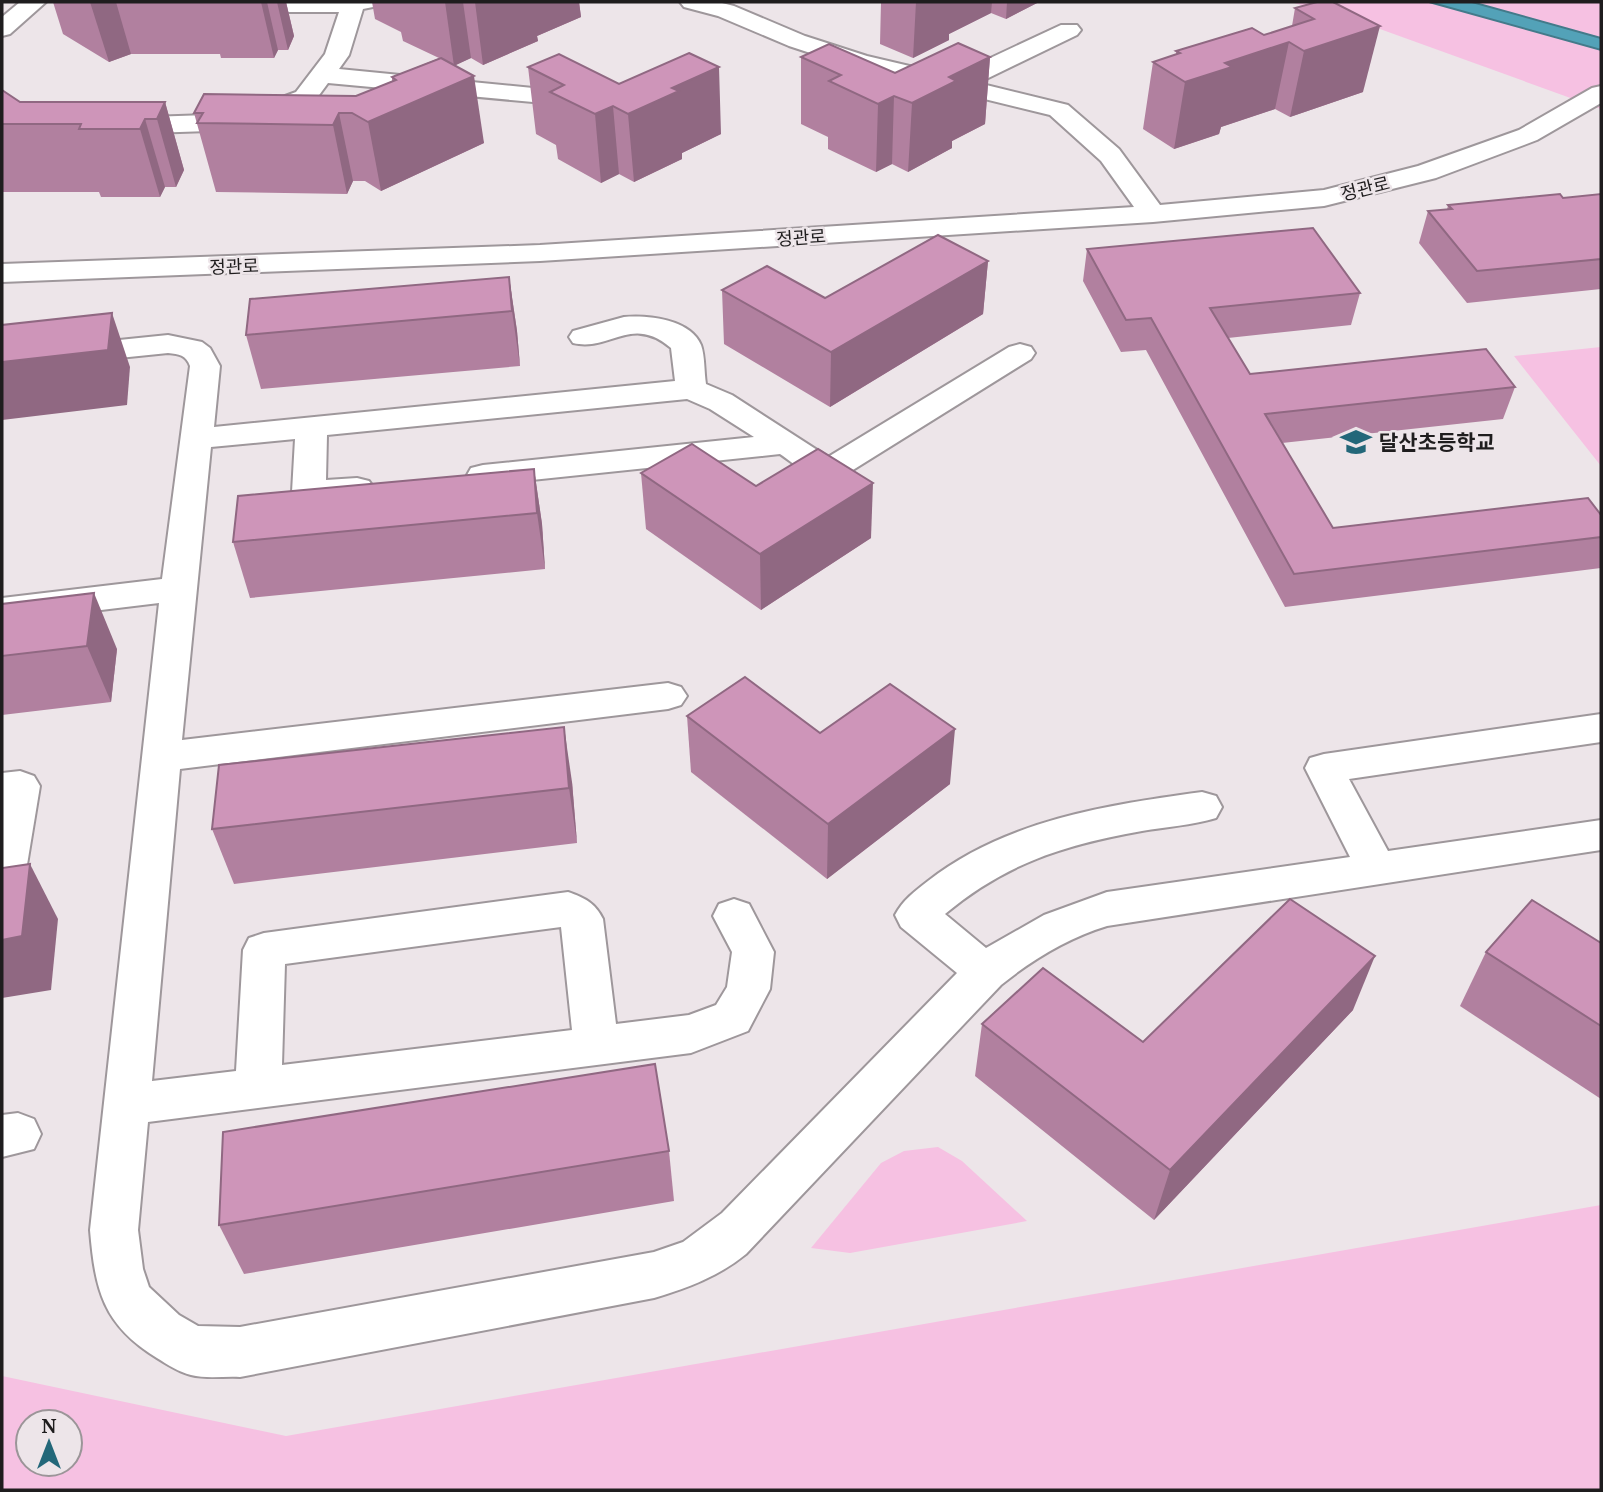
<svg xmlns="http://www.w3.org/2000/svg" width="1603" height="1492" viewBox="0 0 1603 1492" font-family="'Noto Serif','Noto Sans KR',serif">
  <rect width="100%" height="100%" fill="#ede5e9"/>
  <g fill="#f6c1e2" fill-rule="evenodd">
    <polygon points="1290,2 1601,2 1601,109 1355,20"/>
    <polygon points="1601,347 1601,466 1514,356"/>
    <polygon points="938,1147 962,1161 1027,1221 850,1253 811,1248 881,1163 904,1151"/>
    <path d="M 1601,1205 L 1601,1490 L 2,1490 L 2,1376 L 286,1436 ZM 70,1422 L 70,1464 L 28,1464 L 28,1422 Z"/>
  </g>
  <polygon fill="#53a2b8" stroke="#437a8a" stroke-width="2" points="1429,2 1472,2 1601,38 1601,50"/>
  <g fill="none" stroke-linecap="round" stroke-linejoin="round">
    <g stroke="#9e979b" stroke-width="4">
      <g id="minor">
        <polygon points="20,2 46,2 10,34 2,36 2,17"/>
        <polygon points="225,2 376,2 373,7 363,9 349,55 339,69 533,88 542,90 545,95 542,100 533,102 328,83 314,102 239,130 120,134 111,131 107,126 111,121 120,118 236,114 296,92 325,54 339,12 234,12 226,10 222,5"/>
        <polygon points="680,2 718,2 734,6 805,36 867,56 952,76 1061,25 1077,25 1081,30 1077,35 978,83 1068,105 1119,149 1160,205 1324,190 1418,166 1519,130 1592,88 1601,86 1601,103 1537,140 1436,178 1324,206 1153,222 540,261 2,282 2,264 540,245 1134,207 1101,161 1050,115 850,66 789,46 718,16 684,7"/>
        <path d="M 624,317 C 647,315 690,319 701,345 C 705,356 704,372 706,384 L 732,395 L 828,457 L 1009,347 L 1020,344 L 1031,347 L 1035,353 L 1031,359 L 840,478 C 816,484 799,467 780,454 L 483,485 L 471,482 L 467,475 L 471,468 L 483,465 L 754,437 L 710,409 L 687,399 L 327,435 L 326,480 L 357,478 L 369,481 L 374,488 L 369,495 C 347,501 319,505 297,499 L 292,492 L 295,439 L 211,447 L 182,740 L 668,683 L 681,687 L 687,696 L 681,705 L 668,709 L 180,769 L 152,1081 L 236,1071 L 243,950 L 249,938 L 264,933 L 568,892 C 585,898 595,903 603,919 L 616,1024 L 689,1015 L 716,1005 L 727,987 L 732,952 L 713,916 L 719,904 L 734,899 L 749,904 L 774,952 L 770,989 L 748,1031 L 691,1053 L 148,1122 L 138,1230 L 143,1269 L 149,1287 L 179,1315 L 198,1326 L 240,1327 L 654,1252 L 683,1242 L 722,1213 L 957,973 L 901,927 L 895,915 C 903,900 915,891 928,881 C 1006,820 1107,805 1202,792 L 1216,796 L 1222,807 L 1216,818 C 1192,825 1166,827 1142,831 C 1064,845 1006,863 945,914 L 986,948 L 1044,915 L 1107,892 L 1350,857 L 1305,768 L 1310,758 L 1324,754 L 1601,714 L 1601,742 L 1349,779 L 1388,851 L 1601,820 L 1601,850 L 1107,926 C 1068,938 1033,959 1001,985 L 746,1254 C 719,1276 688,1288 654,1298 L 240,1377 C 225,1376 206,1379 191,1375 C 179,1372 168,1365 157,1358 C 103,1325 95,1290 90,1230 L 159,603 L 2,622 L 2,598 L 162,579 L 190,366 C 186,355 179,354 168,353 L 2,370 L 2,352 L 168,335 L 202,342 L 210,348 L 220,366 L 214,427 L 675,381 L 671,348 C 631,314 610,352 573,343 L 569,337 L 573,331 ZM 561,927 L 572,1030 L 282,1065 L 285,964 Z"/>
        <polygon points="20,771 34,776 40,786 23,889 17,901 2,905 2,773"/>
        <polygon points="18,1113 34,1119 41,1134 34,1149 2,1157 2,1115"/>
      </g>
    </g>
    <use href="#minor" fill="#fff" fill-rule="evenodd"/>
  </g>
  <g fill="#b1809f">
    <polygon points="53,2 286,2 294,36 288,50 278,50 274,58 221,58 220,54 131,54 109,62 63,34"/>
    <polygon points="372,2 579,2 581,17 537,36 538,41 483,65 471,58 455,65 484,143 381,191 365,181 353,181 347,194 216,192 194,113 356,96 392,81 392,77 439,58 403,41 401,32 375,19"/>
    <polygon points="881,2 1039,2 1006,19 991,13 949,34 949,40 913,58 880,44"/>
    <polygon points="1317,2 1363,92 1290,117 1275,109 1221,127 1219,134 1174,149 1143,129 1153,62 1176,55 1176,51 1264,35 1292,26 1295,8"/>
    <polygon points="801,57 895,73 990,57 985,124 952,141 952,148 908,172 892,164 876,172 828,149 828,137 801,124"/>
    <polygon points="528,67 721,134 682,153 682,159 634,182 619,174 601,183 558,159 556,145 536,134"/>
    <polygon points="2,90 20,102 165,102 184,170 176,187 165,187 160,197 101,197 99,192 2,192"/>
    <polygon points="1601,194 1601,289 1467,303 1419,243 1428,211 1447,210 1448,205 1563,198"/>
    <polygon points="1087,249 1360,293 1351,325 1228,338 1250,374 1515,387 1503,419 1282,443 1333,528 1601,515 1601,568 1285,607 1146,350 1121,352 1083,281"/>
    <polygon points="988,261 983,314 830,407 724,344 722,290 825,298"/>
    <polygon points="509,277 517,331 520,366 261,389 246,335"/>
    <polygon points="534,469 542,524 545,569 250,598 233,542"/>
    <polygon points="641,473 756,486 871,538 761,610 646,529"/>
    <polygon points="2,604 117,649 111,702 2,715"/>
    <polygon points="687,716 820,733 950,784 827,879 691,772"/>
    <polygon points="572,782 577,843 234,884 212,829"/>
    <polygon points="1601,943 1601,1099 1460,1006 1486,952"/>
    <polygon points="1353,1010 1154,1220 975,1076 982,1024 1143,1042"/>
    <polygon points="669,1151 674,1201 244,1274 219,1225"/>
  </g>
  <g fill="#906882">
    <polygon points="90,2 116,2 131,54 109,62"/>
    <polygon points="261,2 267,2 278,50 274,58"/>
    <polygon points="277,2 286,2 294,36 288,50"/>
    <polygon points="445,2 463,2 471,58 454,66"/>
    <polygon points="475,2 579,2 581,17 537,36 538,41 483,65"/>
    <polygon points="916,2 992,2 991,13 949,34 949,40 913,58"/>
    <polygon points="1007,2 1039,2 1006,19"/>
    <polygon points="1380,26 1363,92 1290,117 1304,51"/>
    <polygon points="1289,42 1275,109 1221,127 1219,134 1174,149 1185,82 1225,63"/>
    <polygon points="990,57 985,124 952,141 952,148 908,172 912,103 949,77"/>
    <polygon points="719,67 721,134 682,153 682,159 634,182 628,114 672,88"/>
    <polygon points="474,76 484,143 381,191 368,122"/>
    <polygon points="894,96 892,164 876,172 878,104"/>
    <polygon points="165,102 184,170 176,187 157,119"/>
    <polygon points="613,106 619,174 601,183 595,114"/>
    <polygon points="339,113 353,181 347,194 333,125"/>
    <polygon points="145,119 165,187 160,197 140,129"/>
    <polygon points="988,261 983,314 830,407 831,352"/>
    <polygon points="509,277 517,331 520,366 512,311"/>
    <polygon points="112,313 130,367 127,405 2,420 2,362"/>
    <polygon points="534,469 542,524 545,569 537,513"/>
    <polygon points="873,483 871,538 761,610 760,554"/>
    <polygon points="94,593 117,649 111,702 87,646"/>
    <polygon points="564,727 572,782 577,843 569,788"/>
    <polygon points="955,729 950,784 827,879 828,824"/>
    <polygon points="30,864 58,919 51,990 2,998 2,940"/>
    <polygon points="1375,956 1353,1010 1154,1220 1170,1170"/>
  </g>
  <g fill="#ce95b9" stroke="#906882" stroke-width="2">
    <polygon points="1317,2 1333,2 1380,26 1304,51 1289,42 1225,63 1232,67 1185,82 1153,62 1180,53 1176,51 1252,28 1264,35 1314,19 1295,8"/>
    <polygon points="958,43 990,57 949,77 956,81 912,103 894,96 878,104 829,81 841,75 801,57 829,44 895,73"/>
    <polygon points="689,53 719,67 672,88 679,91 628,114 613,106 595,114 550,92 564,85 528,67 559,54 619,84"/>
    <polygon points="441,58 474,76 368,122 352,113 339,113 333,125 197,123 203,113 194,113 204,94 356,96 396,80 392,77"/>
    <polygon points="2,90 20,102 165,102 157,119 145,119 140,129 79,129 81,124 2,124"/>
    <polygon points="1560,194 1563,198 1601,194 1601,259 1477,271 1428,211 1452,209 1448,205"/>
    <polygon points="1313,228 1360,293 1210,308 1250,374 1486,349 1515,387 1265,414 1333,528 1588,498 1601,515 1601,537 1294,574 1151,318 1126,320 1087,249"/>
    <polygon points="938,235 988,261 831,352 722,290 767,266 825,298"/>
    <polygon points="509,277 512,311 246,335 250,299"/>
    <polygon points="112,313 108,350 2,362 2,325"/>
    <polygon points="692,444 756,486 818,449 873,483 760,554 641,473"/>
    <polygon points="534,469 537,513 233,542 238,496"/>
    <polygon points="94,593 87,646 2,656 2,604"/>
    <polygon points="745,677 820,733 890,684 955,729 828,824 687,716"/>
    <polygon points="564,727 569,788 212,829 219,765"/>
    <polygon points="30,864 22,936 2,940 2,868"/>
    <polygon points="1290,899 1375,956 1170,1170 982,1024 1043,968 1143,1042"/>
    <polygon points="1532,900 1601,943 1601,1026 1486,952"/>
    <polygon points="655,1064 669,1151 219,1225 223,1132"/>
  </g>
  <defs>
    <g id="school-bare" transform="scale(2.415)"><path d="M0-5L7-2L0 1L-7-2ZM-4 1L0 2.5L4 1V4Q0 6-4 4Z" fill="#236779" stroke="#ede5e9" stroke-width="2.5" paint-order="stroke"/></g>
  </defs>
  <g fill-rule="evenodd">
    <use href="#school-bare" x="1356" y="442"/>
  </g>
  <g text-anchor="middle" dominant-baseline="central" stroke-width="5" stroke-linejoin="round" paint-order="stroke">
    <g font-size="18" fill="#1f1d1e" stroke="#ede5e9">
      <text transform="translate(1365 188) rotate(-14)">정관로</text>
      <text transform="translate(801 237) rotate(-4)">정관로</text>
      <text transform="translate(234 266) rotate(-2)">정관로</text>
    </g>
    <g font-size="21" font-weight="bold" fill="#1f1d1e" stroke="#ede5e9" text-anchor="start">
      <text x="1379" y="442">달산초등학교</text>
    </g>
  </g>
  <rect width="1603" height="1492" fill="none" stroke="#1f1d1e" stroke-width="7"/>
  <g transform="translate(49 1443)"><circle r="33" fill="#ede5e9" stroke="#9b9598" stroke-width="2"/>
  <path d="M0-5L12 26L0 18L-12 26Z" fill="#236779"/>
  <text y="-10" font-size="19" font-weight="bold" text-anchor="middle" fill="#1f1d1e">N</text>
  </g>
</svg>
